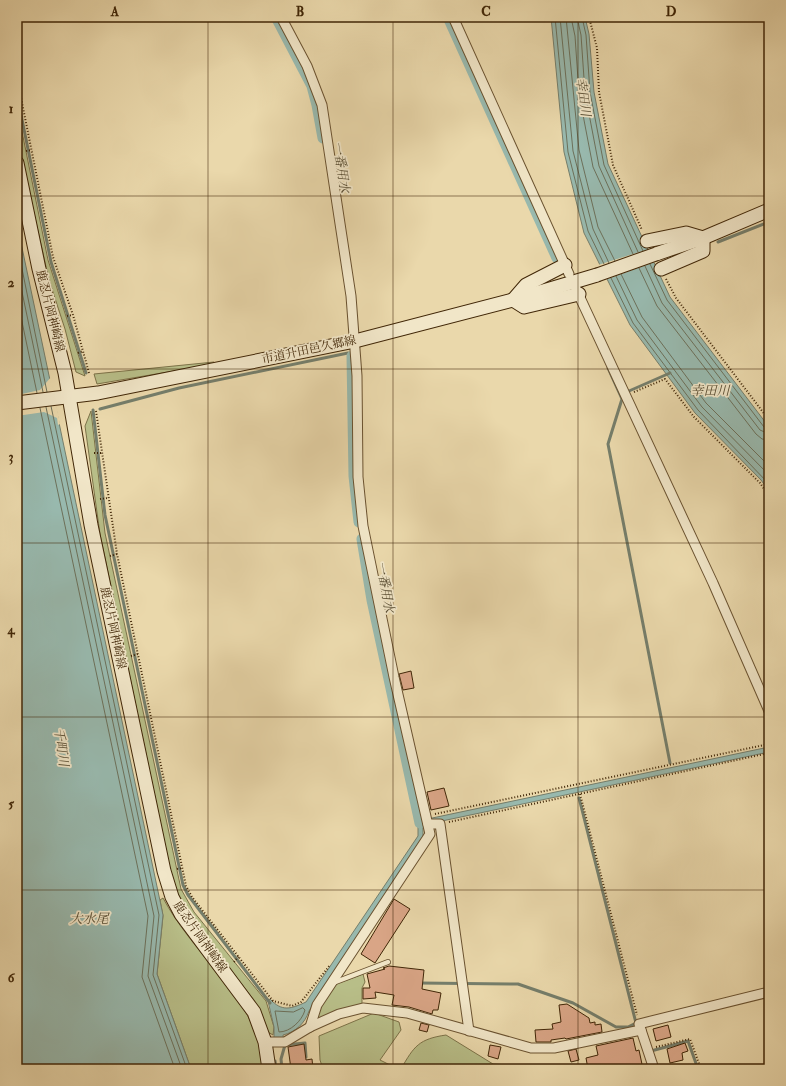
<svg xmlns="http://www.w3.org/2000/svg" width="786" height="1086" viewBox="0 0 786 1086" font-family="'IM FELL Double Pica','Noto Serif JP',serif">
  <rect width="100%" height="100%" fill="#ead8ab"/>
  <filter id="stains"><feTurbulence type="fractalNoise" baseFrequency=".005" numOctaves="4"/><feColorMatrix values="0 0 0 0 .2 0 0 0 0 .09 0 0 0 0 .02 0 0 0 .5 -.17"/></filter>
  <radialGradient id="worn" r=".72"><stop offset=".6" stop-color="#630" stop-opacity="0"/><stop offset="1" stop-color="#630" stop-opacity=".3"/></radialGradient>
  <g fill="#b8be88" stroke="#7c7248">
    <polygon points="17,107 48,260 85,376 76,372 65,329 49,280 28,186 17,136"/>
    <polygon points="214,362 215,364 97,384 94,374"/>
    <polygon points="91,411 105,533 181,889 194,912 266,1001 274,1027 273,1035 268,1032 254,1000 187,914 174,888 100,534 85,426"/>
    <path d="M 163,898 C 190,949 243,991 261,1045 C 263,1052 263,1061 264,1069 L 191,1069 L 157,974 L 163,916 L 160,900 Z"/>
    <polygon points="363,974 365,982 362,988 362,1006 318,1020 315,1017 333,985"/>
    <polygon points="374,1013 399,1022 401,1030 380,1060 398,1069 323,1069 320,1060 319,1036"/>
    <path d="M 446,1035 L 493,1064 L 543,1067 L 582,1065 L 583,1069 L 401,1069 C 414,1046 419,1039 446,1035 Z"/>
  </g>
  <g fill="#98b9ae" stroke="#757e6b">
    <polygon points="551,17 585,17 589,34 594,92 608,164 670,297 769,427 769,491 761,480 695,413 630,325 584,233 564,152"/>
    <polygon points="17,224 163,915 157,974 191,1069 20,1069 17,1047"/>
    <path d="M 769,747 L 769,752 L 423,825 L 423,837 L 309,1011 C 305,1023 296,1032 283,1035 L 284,1045 L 274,1044 L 274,1027 L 268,1001 L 270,999 C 282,1012 291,1009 306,1002 L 418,836 L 418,821 Z"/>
  </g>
  <g fill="#ead8ab">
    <polygon points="649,249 655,262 605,280 598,265"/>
    <polygon points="51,377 60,424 58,425 57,418 44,412 17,416 17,395 40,390"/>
  </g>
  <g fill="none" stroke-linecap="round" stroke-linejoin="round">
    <g stroke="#6c705a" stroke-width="1">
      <polyline points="555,17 568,152 588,231 604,264"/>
      <polyline points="560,17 573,151 593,229 609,263"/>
      <polyline points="566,17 579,150 598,227 615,261"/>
      <polyline points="571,17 575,36 579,94 593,167 633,254"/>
      <polyline points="577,17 581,35 585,93 599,166 638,252"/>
      <polyline points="582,17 586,35 590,92 604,165 643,251"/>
      <polyline points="17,244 47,392"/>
      <polyline points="650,264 667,300 764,427 769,429"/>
      <polyline points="645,266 662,303 760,430 769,434"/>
      <polyline points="17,268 43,392"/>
      <polyline points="639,268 657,306 756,434 762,439 769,440"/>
      <polyline points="621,274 642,317 706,403 769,466"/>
      <polyline points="616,276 637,320 702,407 769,475"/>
      <polyline points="611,278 633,323 698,410 769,484"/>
      <polyline points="17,298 37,393"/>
      <polyline points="51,406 159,915 153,975 187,1069"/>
      <polyline points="46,407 154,916 148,976 182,1069"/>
      <polyline points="40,408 148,916 142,977 175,1069"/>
      <path d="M 303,1008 L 305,1010 C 302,1021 290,1032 279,1032 L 275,1011 L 293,1012 Z"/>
    </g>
    <g stroke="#757e6b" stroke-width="3">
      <polyline points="17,95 51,262 86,373"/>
      <polyline points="718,242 769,222"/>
      <polyline points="608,368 622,399 608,444 670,763"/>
      <polyline points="629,391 670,373"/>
      <polyline points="100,409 179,388 348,353"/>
      <polyline points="93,410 105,515 183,885 188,895 270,1003"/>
      <polyline points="419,983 518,984 573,1003 616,1027 628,1027 636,1023 579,798"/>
      <polyline points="650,1049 651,1051 688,1041 698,1069"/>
      <polyline points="275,1061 276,1069"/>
      <polyline points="282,1069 281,1059 285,1045 305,1043 306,1057"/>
    </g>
    <g stroke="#98b9ae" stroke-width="11">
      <polyline points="276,17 312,86 317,105 323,138"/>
      <polyline points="448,17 557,258"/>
      <polyline points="352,356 354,476 359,522"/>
      <polyline points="362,539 372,600 420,823"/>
    </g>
  </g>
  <g fill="#d9a586" stroke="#402607">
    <polygon points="411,671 414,688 403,690 399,674"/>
    <polygon points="444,788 449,806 431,810 427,792"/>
    <polygon points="394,899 410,909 375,963 361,954"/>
    <polygon points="389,966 424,970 422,989 441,993 438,1010 433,1010 432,1014 409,1007 392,1005 394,995 375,992 376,998 363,999 363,988 370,988 367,974 385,969 383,968"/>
    <polygon points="567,1004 589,1018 590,1023 595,1022 595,1025 601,1024 602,1032 566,1039 565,1038 551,1040 551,1042 536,1042 535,1030 553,1029 552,1024 561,1022 559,1005"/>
    <polygon points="421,1023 429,1025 427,1032 419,1030"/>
    <polygon points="668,1025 671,1037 656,1041 653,1029"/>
    <polygon points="633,1038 636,1051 639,1050 643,1069 588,1069 586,1058 598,1055 596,1046"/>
    <polygon points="685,1043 688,1051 682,1053 683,1060 670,1063 667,1049"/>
    <polygon points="304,1044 306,1060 312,1059 313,1069 291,1069 288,1047"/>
    <polygon points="490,1045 501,1047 498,1059 488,1056"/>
    <polygon points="576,1049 579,1060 571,1062 568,1051"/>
  </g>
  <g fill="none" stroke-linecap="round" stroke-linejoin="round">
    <g stroke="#6a5230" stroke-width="6">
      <polyline id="lane" points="333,983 388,962"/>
    </g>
    <g stroke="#6a5230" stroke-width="11">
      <g id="street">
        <polyline points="281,17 307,66 322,105 351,296 357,376 358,477 363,526 394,677 430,834 317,1005 310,1027"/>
        <polyline points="453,17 569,274"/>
        <polyline points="576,289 713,583 769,711"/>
        <polyline points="428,824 440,824 469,1031"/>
        <polyline points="265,1042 285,1042 310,1027 339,1014 363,1008 407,1013 531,1048 554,1048 641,1030"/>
        <polyline points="654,1069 639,1024 769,992"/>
      </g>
    </g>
    <g stroke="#402607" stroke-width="15">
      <g id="secondary">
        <polyline points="17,163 39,269 65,373 91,525 164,871 172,897 181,914 254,1012 265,1042 269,1069"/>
        <polyline points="647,241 686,233 703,238"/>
        <polyline points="656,254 703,238 769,210"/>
        <polyline points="661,269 703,251 703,238"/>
        <polyline points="513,300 524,307 579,294"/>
        <polyline points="513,300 526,285 565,265"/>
        <polyline points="17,403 98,393 355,341 513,300 597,275"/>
      </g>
    </g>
    <g stroke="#402607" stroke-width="2" stroke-dasharray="1 2" stroke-linecap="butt">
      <polyline points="589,17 597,48 599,92 613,165 642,230"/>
      <polyline points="17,78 53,257 73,315 89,373"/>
      <polyline points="26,151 32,150"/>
      <polyline points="666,279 676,298 769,420"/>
      <polyline points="67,316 73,315"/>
      <polyline points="78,353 83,351"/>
      <polyline points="634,392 665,379 694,417 760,483 769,496"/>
      <polyline points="96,411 117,554 186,886 192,897 273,1001 292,1006 301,1002 330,965"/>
      <polyline points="94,453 101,453"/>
      <polyline points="100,499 108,498"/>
      <polyline points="110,556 117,554"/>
      <polyline points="131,656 138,654"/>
      <polyline points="580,794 637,1015"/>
      <polyline points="435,814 769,744"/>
      <polyline points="449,822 769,753"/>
      <polyline points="177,869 182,868"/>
      <polyline points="234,962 239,956"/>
      <polyline points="656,1047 690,1039 701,1069"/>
    </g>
    <use href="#lane" stroke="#f1e6c8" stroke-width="4.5"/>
    <use href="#street" stroke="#f1e6c8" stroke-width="9"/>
    <use href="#secondary" stroke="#f1e6c8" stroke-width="13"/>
    <g stroke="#402607" stroke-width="15" stroke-linecap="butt">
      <polyline id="secondary-bridge" points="597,275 656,254"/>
    </g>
    <use href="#secondary-bridge" stroke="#f1e6c8" stroke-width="13"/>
  </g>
  <path fill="none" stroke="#402607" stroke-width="1" stroke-opacity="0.55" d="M 208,17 L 208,1069M 393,17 L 393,1069M 578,17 L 578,1069M 17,196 L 769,196M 17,369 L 769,369M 17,543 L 769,543M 17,717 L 769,717M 17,890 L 769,890"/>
  <g text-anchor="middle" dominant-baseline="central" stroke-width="3.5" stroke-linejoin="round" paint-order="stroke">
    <g font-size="12" fill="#402607" stroke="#f1e6c8">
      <text transform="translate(50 311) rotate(76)">鹿忍片岡神崎線</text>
      <text transform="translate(309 350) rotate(-12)">市道升田邑久郷線</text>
      <text transform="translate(113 628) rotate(78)">鹿忍片岡神崎線</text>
      <text transform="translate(200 937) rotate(55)">鹿忍片岡神崎線</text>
    </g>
    <g font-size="13" font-style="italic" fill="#564b31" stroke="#f1e6c8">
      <text transform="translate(583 97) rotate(82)">幸田川</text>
      <text transform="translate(341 167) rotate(81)">一番用水</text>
      <text x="710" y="391">幸田川</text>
      <text transform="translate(385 587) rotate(80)">一番用水</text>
      <text transform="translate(61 747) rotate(82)">千町川</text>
      <text x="89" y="919">大水尾</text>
    </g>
  </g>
  <rect width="786" height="1086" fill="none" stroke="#ead8ab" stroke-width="44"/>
  <rect x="22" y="22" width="742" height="1042" fill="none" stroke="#402607" stroke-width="1.5"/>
  <g font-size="13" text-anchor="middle" font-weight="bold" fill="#402607">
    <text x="115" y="16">A</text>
    <text x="300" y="16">B</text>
    <text x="486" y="16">C</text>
    <text x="671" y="16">D</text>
    <text x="11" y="113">1</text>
    <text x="11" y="287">2</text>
    <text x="11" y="461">3</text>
    <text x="11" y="634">4</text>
    <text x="11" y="808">5</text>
    <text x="11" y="982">6</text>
  </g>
  <rect width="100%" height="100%" filter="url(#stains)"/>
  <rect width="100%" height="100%" fill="url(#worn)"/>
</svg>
